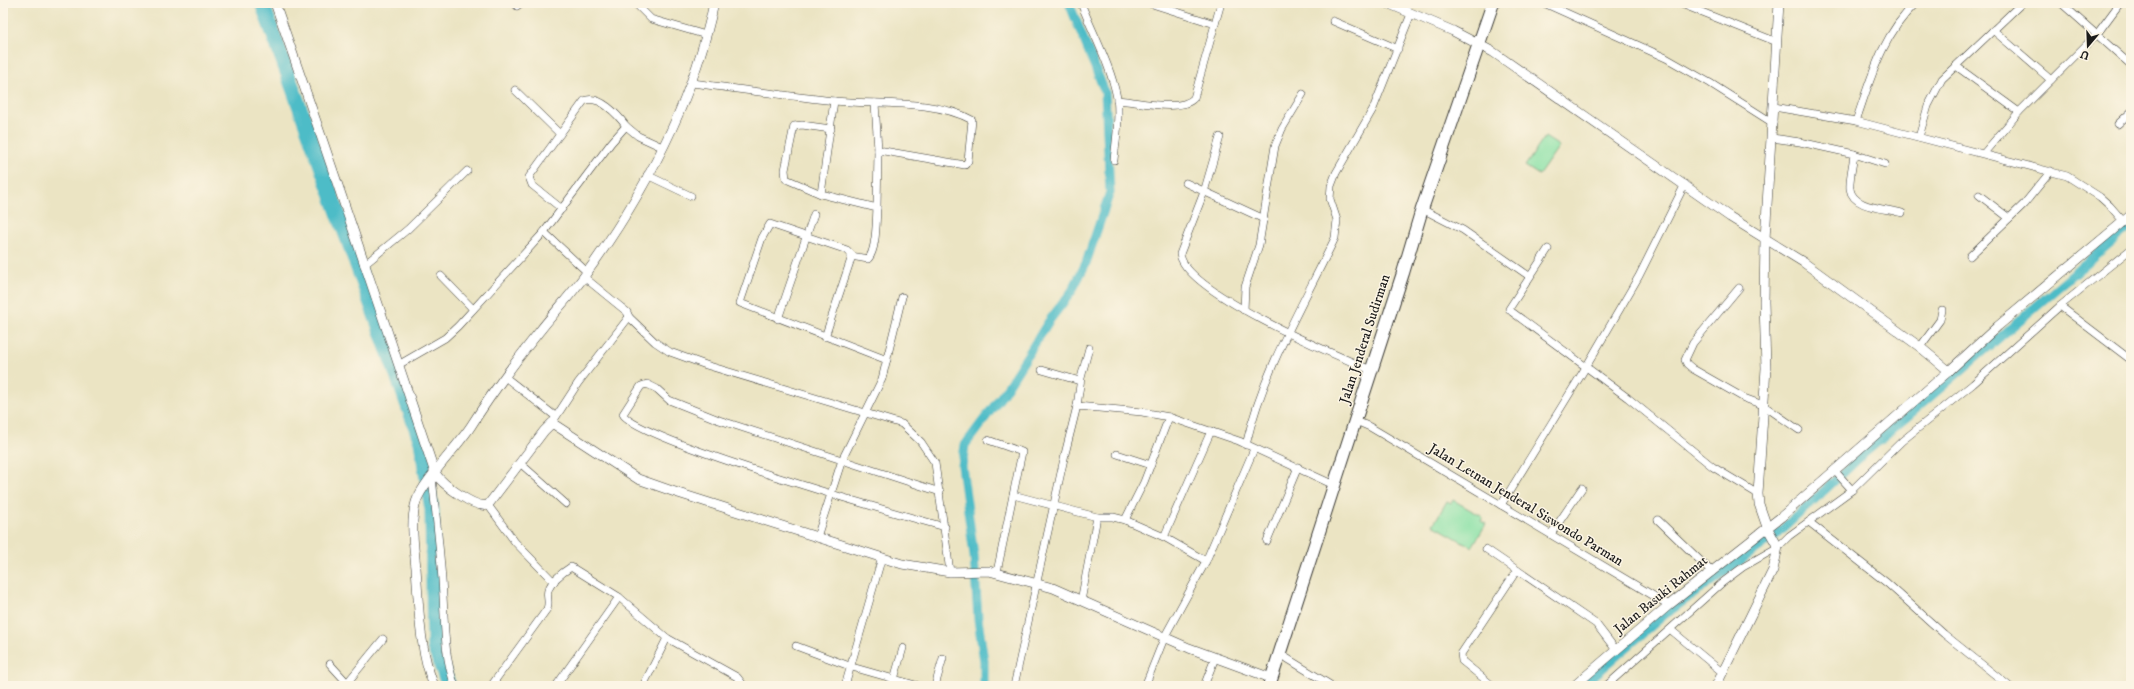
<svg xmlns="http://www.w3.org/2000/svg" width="2134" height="689" viewBox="0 0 2134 689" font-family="'IM FELL DW Pica',serif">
  <rect width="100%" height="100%" fill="#fcf5e5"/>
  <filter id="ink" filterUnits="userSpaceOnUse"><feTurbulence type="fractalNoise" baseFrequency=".025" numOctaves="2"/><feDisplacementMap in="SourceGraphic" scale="8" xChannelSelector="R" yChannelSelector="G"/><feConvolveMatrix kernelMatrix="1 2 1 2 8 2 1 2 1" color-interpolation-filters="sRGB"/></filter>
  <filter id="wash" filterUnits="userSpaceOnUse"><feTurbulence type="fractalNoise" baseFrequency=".012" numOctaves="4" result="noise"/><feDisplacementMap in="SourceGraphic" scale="16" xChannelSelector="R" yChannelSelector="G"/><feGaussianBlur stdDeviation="0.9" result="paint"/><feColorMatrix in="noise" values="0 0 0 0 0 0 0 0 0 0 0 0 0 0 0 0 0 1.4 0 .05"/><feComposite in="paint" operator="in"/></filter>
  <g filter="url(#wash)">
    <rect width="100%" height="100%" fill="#ebe4c3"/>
    <g fill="#88e1a6" stroke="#527e61">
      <polygon points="1545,137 1559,146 1539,175 1525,166"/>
      <polygon points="1453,500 1483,517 1481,521 1486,524 1472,547 1433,525 1447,501 1451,503"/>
    </g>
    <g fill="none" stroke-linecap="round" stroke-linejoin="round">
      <g stroke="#4ebcc7" stroke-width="9">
        <polyline points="984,686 984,661 978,619 974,555 962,466 965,445 1003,394 1049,321 1072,291 1086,263 1110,192 1105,92 1069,3"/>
        <polyline points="1582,686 1664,615 1776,535 1867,451 2131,225"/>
      </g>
      <polyline stroke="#4ebcc7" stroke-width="15" points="262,3 421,442 432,510 434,647 449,686"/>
    </g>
  </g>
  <g filter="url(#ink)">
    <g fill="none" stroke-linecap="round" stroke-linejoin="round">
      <g stroke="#3b3a35" stroke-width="8">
        <g id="street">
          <polyline points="635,3 651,19 706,35"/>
          <path d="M 1081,3 C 1093,34 1111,66 1117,98 C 1120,118 1116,140 1114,160"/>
          <polyline points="1149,3 1215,24"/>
          <polyline points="1544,3 1666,58 1710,83 1773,123"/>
          <polyline points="1679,3 1777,42"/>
          <polyline points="2061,3 2131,65"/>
          <polyline points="517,6 521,3"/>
          <polyline points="1333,21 1398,49"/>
          <polyline points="1993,30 2051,80"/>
          <polyline points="1956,66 2019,112"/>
          <path d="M 692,83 C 739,89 787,96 834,101 C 877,105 934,99 972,120 L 968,161 L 965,165 L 878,150"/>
          <polyline points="515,90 560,134"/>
          <path d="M 1117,100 C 1136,101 1181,113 1194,98 L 1221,3"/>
          <path d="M 834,101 L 821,194 L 877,208 C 876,220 877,250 868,259 L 851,256"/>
          <polyline points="875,103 878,150 877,208"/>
          <polyline points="1774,107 1856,121 2067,176 2100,197 2110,206 2123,221"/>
          <path d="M 1856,121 C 1871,78 1882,35 1916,3"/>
          <polyline points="2118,124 2131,112"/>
          <path d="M 1220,137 L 1204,192 L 1180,254 C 1185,292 1335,355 1371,370"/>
          <polyline points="1919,137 1928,106 1942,79 2022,3"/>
          <path d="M 1772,138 L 1800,142 L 1854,154 C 1853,165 1849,179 1850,189 C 1853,209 1887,208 1902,213"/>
          <polyline points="1984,153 2019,112 2097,34 2120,3"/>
          <polyline points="1854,154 1885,164"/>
          <polyline points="647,175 691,196"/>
          <polyline points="1186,183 1264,219"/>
          <polyline points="821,194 786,179 785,170 794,126 802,125 831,129"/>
          <polyline points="1979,195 2009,218"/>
          <path d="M 562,209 L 532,185 L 529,177 L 584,101 C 599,94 618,115 626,126"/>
          <polyline points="1422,209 1463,230 1529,276"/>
          <polyline points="544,232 587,272"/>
          <polyline points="1548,249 1509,309 1512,312 1628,398 1713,467 1758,494"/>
          <polyline points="1970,256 2024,204 2051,171"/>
          <polyline points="364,265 408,229 467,171"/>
          <polyline points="441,276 473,309"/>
          <polyline points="584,277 627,312 629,317 655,342 670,352 706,365 902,424 921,442 935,463 950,572"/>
          <polyline points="1739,288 1693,343 1685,360 1687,364 1693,369 1744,398 1763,405 1799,430"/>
          <polyline points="2060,306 2131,360"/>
          <polyline points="1244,310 1245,287 1259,245 1275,146 1282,129 1303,94"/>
          <polyline points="778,319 814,214"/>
          <polyline points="825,337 851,259 851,254 847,250 770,224 762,238 740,303 887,360"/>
          <polyline points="1920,347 1940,320 1942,310"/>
          <polyline points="400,364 445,338 458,326 544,232 611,143 626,126 638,136 662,147"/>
          <polyline points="1042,370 1080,381"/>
          <polyline points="505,377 555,416"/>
          <polyline points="1077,406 1081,378 1089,348"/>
          <polyline points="1354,420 1370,427 1434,465 1669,605"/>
          <polyline points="552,423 578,383 629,317"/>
          <polyline points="988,440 1022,452 997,572"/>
          <path d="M 1246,445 C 1263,371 1302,306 1335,238 L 1337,220 L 1330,199 L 1331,186 L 1336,173 L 1373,109 L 1411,14"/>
          <polyline points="1117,454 1151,465"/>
          <polyline points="520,463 566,504"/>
          <polyline points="1834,470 1852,490"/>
          <path d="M 432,477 C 436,516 441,556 443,596 C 445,627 444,656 455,686"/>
          <path d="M 940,492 L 719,420 L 669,400 L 657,389 L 647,384 L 641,386 L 623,414 C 633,439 905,516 945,527"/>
          <polyline points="1013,495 1097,517 1113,517 1125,520 1164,537 1206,561"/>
          <polyline points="488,505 515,542 554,582"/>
          <polyline points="1501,505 1586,367 1639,276 1685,184"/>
          <polyline points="1125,520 1144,482 1169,417"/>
          <polyline points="1658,520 1712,572"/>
          <polyline points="1809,522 1887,583 1944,634 2009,686"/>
          <polyline points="1551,534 1582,488"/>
          <polyline points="817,537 842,460 882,379 902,297"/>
          <polyline points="1164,537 1211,431"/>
          <polyline points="1267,541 1298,467"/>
          <polyline points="1486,549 1517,570 1461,654 1462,661 1493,686"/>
          <polyline points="1517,570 1596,624 1616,650"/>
          <polyline points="1081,601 1097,517"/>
          <polyline points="1671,630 1722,672"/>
          <polyline points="796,646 852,667 919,686"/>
          <polyline points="1280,654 1332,686"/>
          <polyline points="330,664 350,686"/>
          <polyline points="347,683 383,639"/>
          <path d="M 491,686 L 547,609 C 550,602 546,596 548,590 C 552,581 563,572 571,567 L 619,597 L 667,638 L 737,677 L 744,686"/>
          <polyline points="556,686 619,597"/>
          <polyline points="643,686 667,638"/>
          <polyline points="845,686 882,557"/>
          <polyline points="892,686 903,648"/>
          <polyline points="935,686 943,658"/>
          <polyline points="1014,686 1065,454 1077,406 1142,412 1169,417 1239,441 1334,485"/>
          <polyline points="1145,686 1165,636 1206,561 1254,449"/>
          <polyline points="1204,686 1215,658"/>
          <polyline points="1606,686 1723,582 1743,567 1778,547 1789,536 1852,490 1902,441 1973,384 2060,306 2131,249"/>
        </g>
      </g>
      <g stroke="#3b3a35" stroke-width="10">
        <g id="secondary">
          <path d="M 275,3 C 330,159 382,316 435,473 C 442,484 475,509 488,505 L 544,431 L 552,423 L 638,479 L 675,492 L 902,564 L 950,572 L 989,571 L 1053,588 L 1189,648 L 1271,678"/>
          <polyline points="1387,3 1453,31 1493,52 1730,217 1803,262 1920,347 1949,371"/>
          <path d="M 434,686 C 419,649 419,607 416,568 C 414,547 410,522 416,502 C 422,483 458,446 471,426 C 491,394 515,362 539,332 C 553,314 569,297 583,278 C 643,196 693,103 714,3"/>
          <polyline points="1574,686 1669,605 1781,517 1949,371 1998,326 2131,215"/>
          <polyline points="1716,686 1773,570 1778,547 1767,527 1759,504 1758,494 1766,368 1764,302 1765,239 1779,3"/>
        </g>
      </g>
      <g stroke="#3b3a35" stroke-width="14">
        <polyline id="highway" points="1269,686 1403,273 1422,209 1493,3"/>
      </g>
      <use href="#street" stroke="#fff" stroke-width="7"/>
      <use href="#secondary" stroke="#fff" stroke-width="9"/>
      <use href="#highway" stroke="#fff" stroke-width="12"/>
    </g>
  </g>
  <g text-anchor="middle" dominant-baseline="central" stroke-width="3" stroke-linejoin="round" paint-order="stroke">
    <g font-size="14" fill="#1c1c1c" stroke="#fcf5e5">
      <text transform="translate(1365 339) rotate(-72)">Jalan Jenderal Sudirman</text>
      <text transform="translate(1526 505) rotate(31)">Jalan Letnan Jenderal Siswondo Parman</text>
      <text transform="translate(1661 595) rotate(-39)">Jalan Basuki Rahmat</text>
    </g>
  </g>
  <rect width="2134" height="689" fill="none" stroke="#fcf5e5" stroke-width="16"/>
  <g transform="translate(2088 46) rotate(199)" stroke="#fcf5e5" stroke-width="3" paint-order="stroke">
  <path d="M0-3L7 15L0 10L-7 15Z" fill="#1c1c1c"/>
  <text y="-6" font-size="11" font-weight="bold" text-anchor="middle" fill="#1c1c1c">U</text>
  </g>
</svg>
